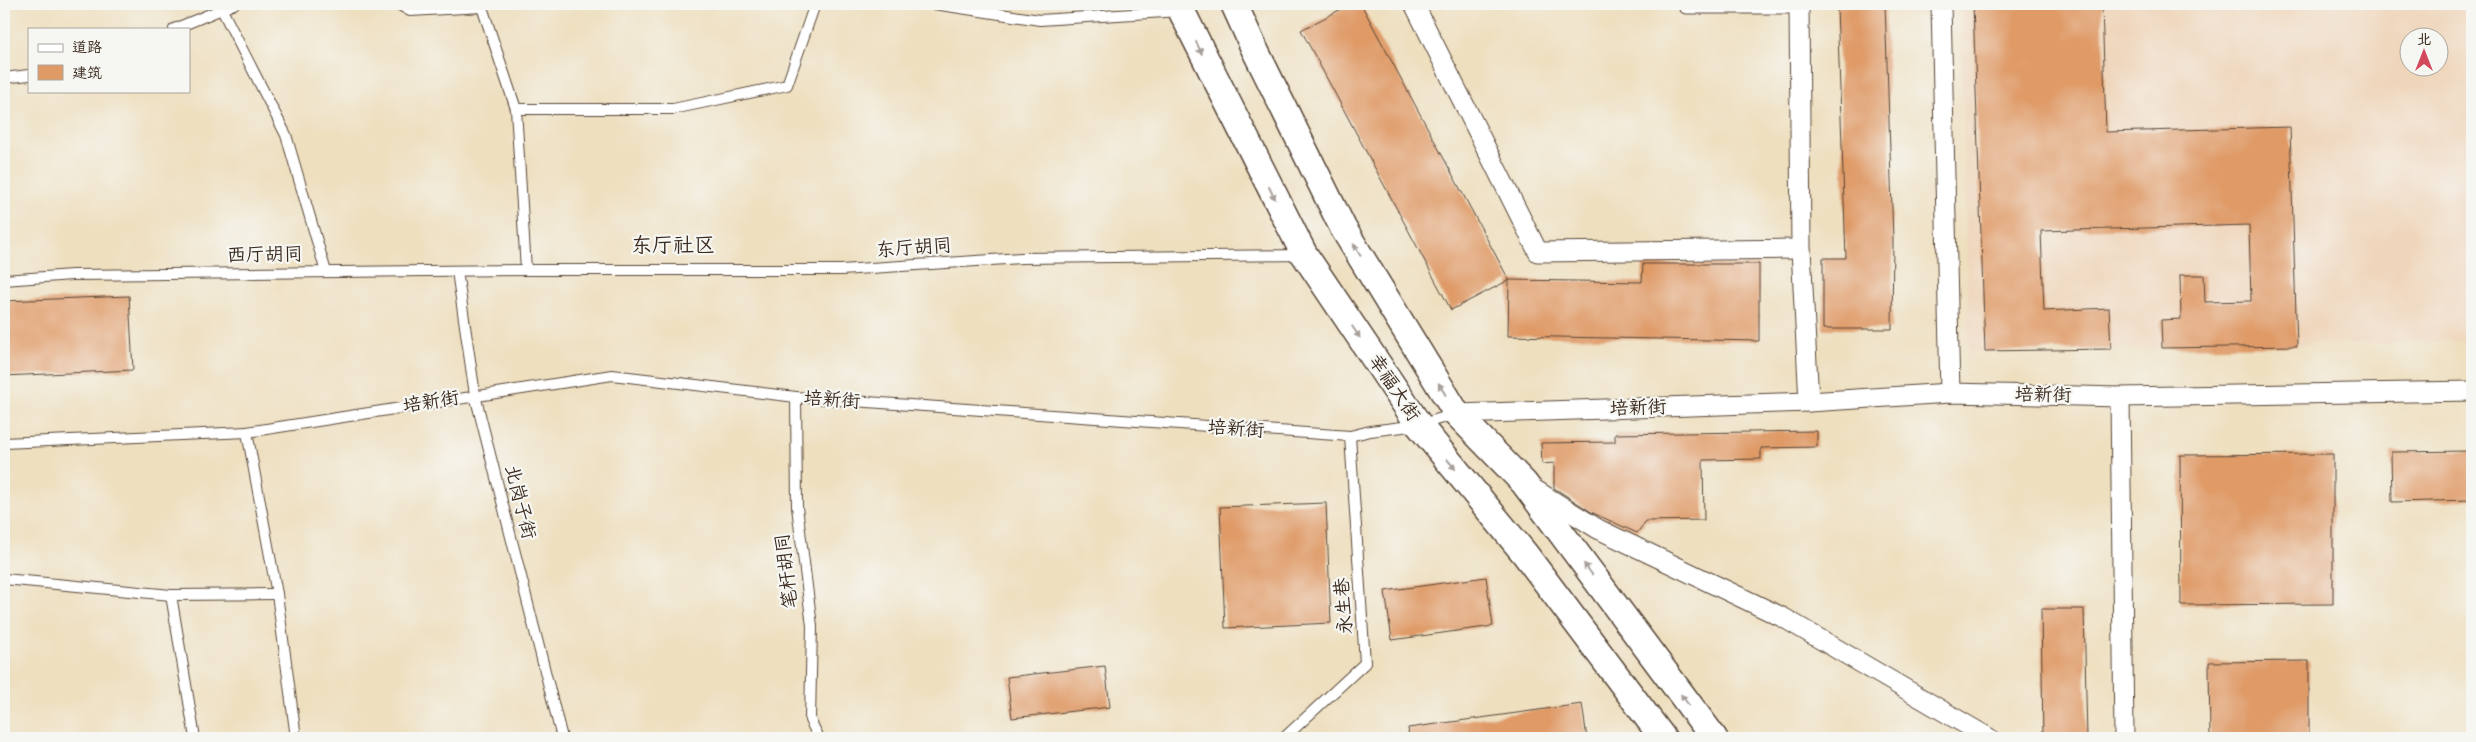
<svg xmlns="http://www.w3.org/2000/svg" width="2476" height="742" viewBox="0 0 2476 742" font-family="Mynerve,'LXGW WenKai TC',sans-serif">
  <rect width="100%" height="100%" fill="#f6f6f2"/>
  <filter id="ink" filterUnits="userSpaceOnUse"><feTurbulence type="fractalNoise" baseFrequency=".02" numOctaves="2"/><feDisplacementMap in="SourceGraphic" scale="10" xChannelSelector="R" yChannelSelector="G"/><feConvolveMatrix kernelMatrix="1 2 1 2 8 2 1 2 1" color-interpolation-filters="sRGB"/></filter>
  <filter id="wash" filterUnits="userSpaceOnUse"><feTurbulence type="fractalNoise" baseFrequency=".0096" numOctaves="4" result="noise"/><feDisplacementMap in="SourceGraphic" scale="20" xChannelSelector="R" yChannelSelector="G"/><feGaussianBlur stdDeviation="1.12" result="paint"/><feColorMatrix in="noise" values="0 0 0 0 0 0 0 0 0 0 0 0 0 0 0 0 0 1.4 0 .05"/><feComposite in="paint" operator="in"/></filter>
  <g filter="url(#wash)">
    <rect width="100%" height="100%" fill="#eedfbf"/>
    <path fill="#efd6bb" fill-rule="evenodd" d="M 1960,4 L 2472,4 L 2472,341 L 1969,352 ZM 2408,38 L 2438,38 L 2438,68 L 2408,68 Z"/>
    <g id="blocks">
      <g fill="#df9a66">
        <polygon points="1351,4 1361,4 1509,280 1451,310 1301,30"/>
        <polygon points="1885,4 1893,239 1892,329 1823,329 1823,258 1846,258 1837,6"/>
        <polygon points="1973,4 2102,4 2106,132 2290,127 2297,346 2162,348 2161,320 2181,319 2180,275 2204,275 2205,302 2251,301 2249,225 2041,231 2044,311 2109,308 2111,349 1985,351"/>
        <polygon points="1643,264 1759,264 1759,341 1508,336 1509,280 1642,282"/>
        <polygon points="129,296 133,370 4,376 4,301"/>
        <polygon points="1817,431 1817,447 1761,448 1761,459 1703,460 1704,520 1646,521 1637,533 1593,513 1554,488 1554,463 1542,464 1541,443 1615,442 1615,434"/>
        <polygon points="2472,451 2472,500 2392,502 2391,452"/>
        <polygon points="2333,454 2333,604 2181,605 2180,455"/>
        <polygon points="1326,503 1331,623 1225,628 1220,507"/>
        <polygon points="1486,577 1493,626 1392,640 1385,591"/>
        <polygon points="2041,609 2084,609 2087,738 2043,738"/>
        <polygon points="2309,661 2309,738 2210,738 2209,662"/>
        <polygon points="1105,666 1110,707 1012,718 1007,677"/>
        <polygon points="1582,704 1587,738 1409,738 1408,728"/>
      </g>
    </g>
  </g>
  <g filter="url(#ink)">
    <use href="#blocks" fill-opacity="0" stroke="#564536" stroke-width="1"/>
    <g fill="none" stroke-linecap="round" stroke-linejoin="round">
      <g stroke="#564536" stroke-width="12">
        <g id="lane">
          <polyline points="219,4 286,135 326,272"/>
          <polyline points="398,4 410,11 482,7 516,109 526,270"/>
          <polyline points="934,4 1040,20 1180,11"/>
          <polyline points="174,29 234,4"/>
          <polyline points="4,78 29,75"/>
          <polyline points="516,109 673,109 787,85 815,4 817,4"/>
          <polyline points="457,271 475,395 562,738"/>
          <polyline points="4,280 72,275 526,270 841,270 1021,258 1303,255"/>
          <polyline points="796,397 797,507 812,626 810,720 819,738"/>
          <polyline points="247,432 277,594 296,738"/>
          <polyline points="4,443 247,432 612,375 796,397 1350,436 1370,431 1419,425 1455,414"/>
          <polyline points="4,579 171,595 277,594"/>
          <polyline points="171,595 195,738"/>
          <polyline points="1284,738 1365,663 1350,436"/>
        </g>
      </g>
      <g stroke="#564536" stroke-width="21">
        <g id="street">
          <polyline points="1414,4 1538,252 1801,249"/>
          <polyline points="1687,4 1799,4"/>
          <polyline points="1799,4 1801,249 1809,402"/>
          <polyline points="1941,4 1950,393"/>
          <polyline points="2120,397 2124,738"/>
          <polyline points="1457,414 1809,402 1950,393 2120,397 2472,391"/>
          <polyline points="1534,489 1598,529 1784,618 1989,738"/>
        </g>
      </g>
      <g stroke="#564536" stroke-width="29">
        <g id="secondary">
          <polyline points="1178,4 1304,254 1419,425 1525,554 1663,738"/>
          <polyline points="1234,4 1253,46 1343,228 1457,414 1524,483 1714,738"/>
        </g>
      </g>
      <use href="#lane" stroke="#fff" stroke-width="10"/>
      <use href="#street" stroke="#fff" stroke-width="19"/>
      <use href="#secondary" stroke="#fff" stroke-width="26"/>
    </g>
    <defs><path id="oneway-solid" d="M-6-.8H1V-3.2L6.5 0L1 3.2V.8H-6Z" transform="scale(1.25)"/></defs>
    <g fill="#a79f9a">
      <use href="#oneway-solid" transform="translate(1199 48) rotate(64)"/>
      <use href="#oneway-solid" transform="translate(1272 193) rotate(63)"/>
      <use href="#oneway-solid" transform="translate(1357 250) rotate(-121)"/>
      <use href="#oneway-solid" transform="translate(1356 332) rotate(56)"/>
      <use href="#oneway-solid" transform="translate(1442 389) rotate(-121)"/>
      <use href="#oneway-solid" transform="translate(1451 464) rotate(50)"/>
      <use href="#oneway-solid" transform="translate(1588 569) rotate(-127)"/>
      <use href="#oneway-solid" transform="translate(1685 700) rotate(-127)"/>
    </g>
  </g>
  <g text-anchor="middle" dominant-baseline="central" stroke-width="4.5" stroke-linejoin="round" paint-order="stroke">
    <g font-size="19" fill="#3b2a1e" stroke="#f6f6f2">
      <text transform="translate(914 248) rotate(-4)">东厅胡同</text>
      <text transform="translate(265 255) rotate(-1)">西厅胡同</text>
      <text transform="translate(1394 388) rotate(56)">幸福大街</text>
      <text transform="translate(2043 395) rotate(1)">培新街</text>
      <text transform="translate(832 400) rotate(4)">培新街</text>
      <text transform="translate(431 402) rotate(-9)">培新街</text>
      <text transform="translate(1638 408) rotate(-2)">培新街</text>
      <text transform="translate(1236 429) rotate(4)">培新街</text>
      <text transform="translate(520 502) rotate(76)">北岗子街</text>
      <text transform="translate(787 571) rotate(-97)">笔杆胡同</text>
      <text transform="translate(1344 606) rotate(-94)">永生巷</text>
    </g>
    <g font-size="21" fill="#3b2a1e" stroke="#f6f6f2">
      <text x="673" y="246">东厅社区</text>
    </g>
  </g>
  <rect width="2476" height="742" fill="none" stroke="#f6f6f2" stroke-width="20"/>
  <rect x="28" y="28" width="162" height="65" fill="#f6f6f2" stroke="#aba49d"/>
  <rect x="38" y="44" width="25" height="8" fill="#ffffff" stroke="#aba49d"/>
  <text x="72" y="52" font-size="15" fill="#3b2a1e">道路</text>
  <rect x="38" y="65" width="25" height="15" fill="#df9a66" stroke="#aba49d"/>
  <text x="72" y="78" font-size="15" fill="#3b2a1e">建筑</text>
  <g transform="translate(2424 52)"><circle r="24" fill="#f6f6f2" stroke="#aba49d"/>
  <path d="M0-4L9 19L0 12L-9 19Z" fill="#d1495b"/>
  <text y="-8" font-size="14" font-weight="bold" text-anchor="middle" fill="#3b2a1e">北</text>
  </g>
</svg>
